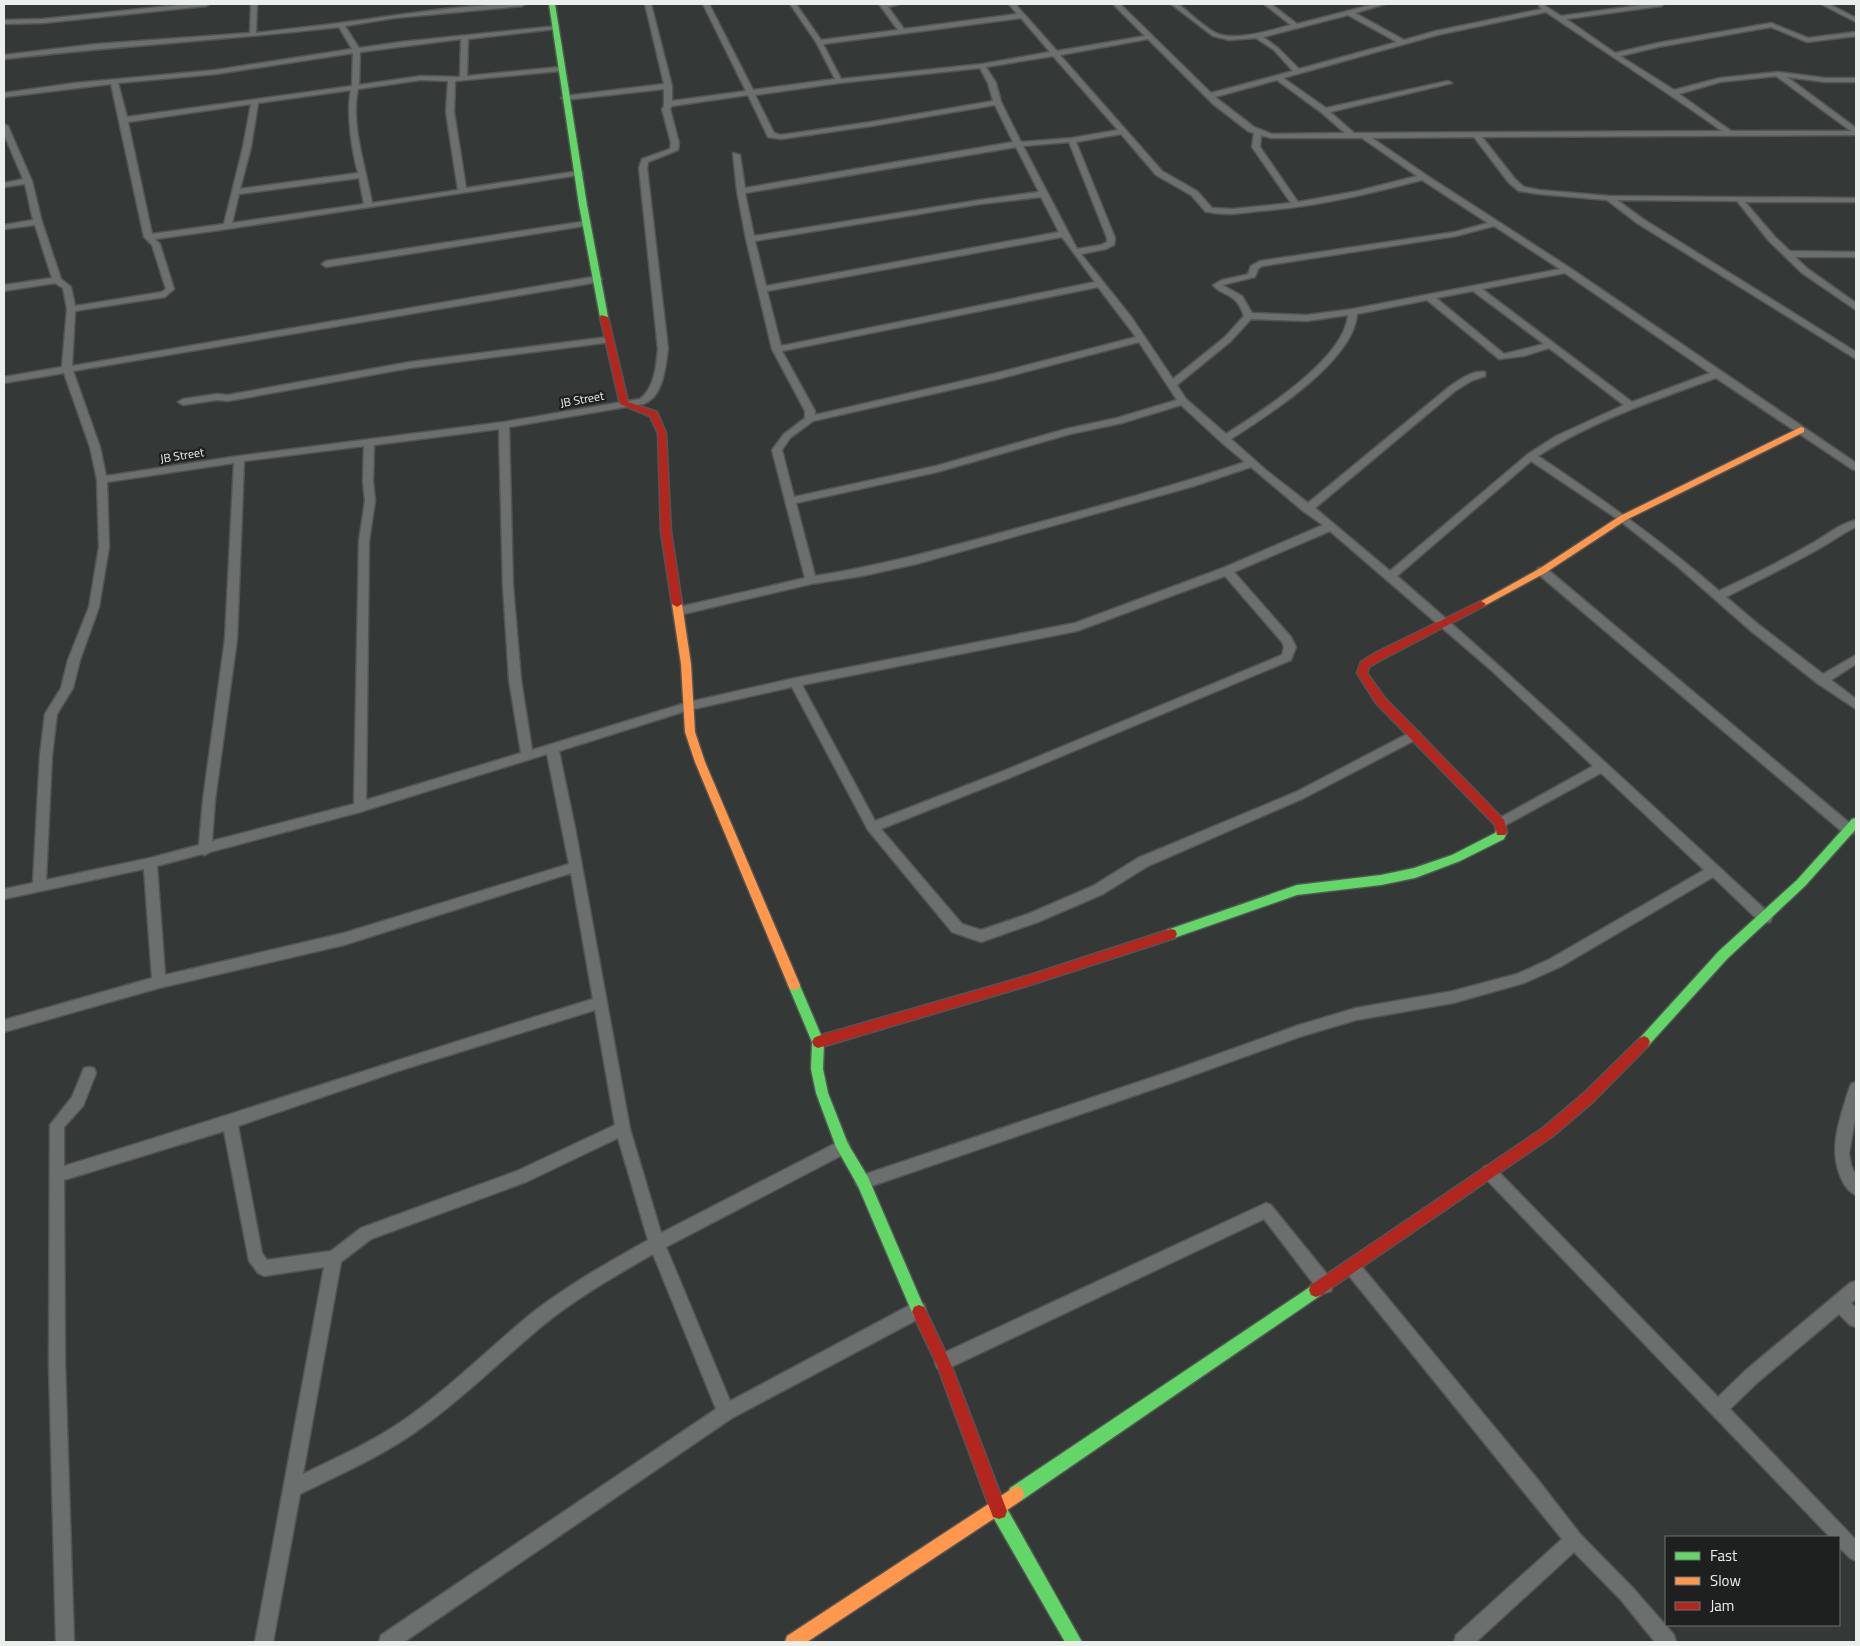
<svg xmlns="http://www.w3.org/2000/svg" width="1860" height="1646" viewBox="0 0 1860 1646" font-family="'Titillium Web',sans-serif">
  <rect width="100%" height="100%" fill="#343836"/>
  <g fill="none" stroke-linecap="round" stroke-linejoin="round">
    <g stroke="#525554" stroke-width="3">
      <g id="street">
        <polygon points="189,4 209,4 206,6 43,23 4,24 4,20 43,19"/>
        <path d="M 251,4 L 257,4 L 256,33 C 284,29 312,27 340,23 C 401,15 463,4 525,4 L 522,6 L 394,18 L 345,26 L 359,48 L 401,42 L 557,26 L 558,27 L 555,29 L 468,39 L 467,76 L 560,67 L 564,69 L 560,71 L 455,81 L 454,112 L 466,188 L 579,171 L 583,173 L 579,175 L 227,229 L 155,239 L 160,244 L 174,289 L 165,297 L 75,311 L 72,366 L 598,276 L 602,279 L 598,282 L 73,371 L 100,447 L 106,476 L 239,456 L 504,422 L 640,399 C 655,387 656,367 658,349 L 639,168 L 642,159 L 670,149 L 671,143 L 662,109 L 664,106 L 664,89 L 565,100 L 561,98 L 565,96 L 664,84 L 645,4 L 651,4 L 672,86 L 672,101 L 746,91 L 703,4 L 709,4 L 753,90 L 835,79 L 816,42 L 790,4 L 796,4 L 821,40 L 898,30 L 879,4 L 899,4 L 888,7 L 904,29 L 1017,14 L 1009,4 L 1015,4 L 1057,51 L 1145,36 L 1113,4 L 1120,4 L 1211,93 L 1293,71 L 1274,50 L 1256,38 L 1229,40 L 1213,36 L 1171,4 L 1178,4 C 1189,12 1206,29 1218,34 C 1239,41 1271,30 1291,25 L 1264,4 L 1271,4 L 1297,24 L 1375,4 L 1385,4 L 1355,13 L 1404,40 L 1436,31 L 1542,9 L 1539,6 L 1542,4 L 1561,16 L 1649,4 L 1664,4 L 1661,6 L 1566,19 L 1615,53 L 1658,43 L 1771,23 L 1808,38 L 1856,32 L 1856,36 L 1807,42 L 1771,27 L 1658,47 L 1620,56 L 1674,90 L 1720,78 L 1778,72 L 1825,78 L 1856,78 L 1856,82 L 1825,82 L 1787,77 L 1856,128 L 1856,135 L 1482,137 L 1515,179 L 1524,187 L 1539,190 L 1609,196 L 1856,198 L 1856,202 L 1745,202 L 1775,237 L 1790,251 L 1856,252 L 1856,257 L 1795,257 L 1808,269 L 1856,303 L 1856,310 L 1802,273 L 1769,241 L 1737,201 L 1617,200 L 1643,219 L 1856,352 L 1856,359 L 1637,223 L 1607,200 L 1539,194 L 1519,191 L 1509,183 L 1474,137 L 1372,138 L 1426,175 L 1570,268 L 1856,463 L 1856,470 L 1852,469 L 1716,378 C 1655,400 1592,421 1538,456 C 1601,498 1662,541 1719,591 C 1750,576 1780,562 1809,545 C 1825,537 1838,524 1856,520 L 1856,527 C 1841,534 1828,544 1813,552 C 1784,568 1755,582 1726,597 L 1759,625 L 1823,674 L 1856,655 L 1856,664 L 1831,680 L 1856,699 L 1856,709 L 1817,683 L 1751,631 L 1677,566 L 1619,520 L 1531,461 L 1397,576 C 1524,686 1646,800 1770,914 L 1772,918 L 1770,922 L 1765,923 L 1760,922 L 1713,877 L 1560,967 L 1524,983 L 1453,1003 L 1356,1020 L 1299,1037 L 1174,1082 L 863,1189 L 858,1187 L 855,1182 L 858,1177 L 863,1175 L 1174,1070 L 1299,1025 L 1356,1008 L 1453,991 L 1517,974 L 1550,959 L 1704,870 L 1601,773 L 1504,826 L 1496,826 L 1494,823 L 1496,820 L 1593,766 L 1491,670 L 1330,531 L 1234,572 L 1291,637 L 1296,647 L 1291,660 L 1014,776 L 881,829 L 962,924 L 981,930 L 1028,914 L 1093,886 L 1138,858 L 1296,792 L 1411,732 L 1419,732 L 1421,735 L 1419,738 L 1304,798 L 1148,866 L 1103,894 L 1038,922 L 981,942 L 952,932 L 868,830 L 792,687 L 689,710 L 559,751 L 576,833 L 630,1129 L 661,1233 L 838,1142 L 843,1140 L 848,1142 L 850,1147 L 848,1152 L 666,1247 L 730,1401 L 912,1304 L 918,1302 L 924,1304 L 926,1310 L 924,1316 L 732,1418 L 404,1642 L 379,1642 L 381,1635 L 716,1409 L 653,1254 C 615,1276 576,1298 542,1326 C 499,1362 460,1401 414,1433 C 378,1458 338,1475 300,1494 L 273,1642 L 255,1642 L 324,1267 L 264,1276 L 258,1273 L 249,1261 L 224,1131 L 64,1180 L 65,1363 L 74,1642 L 56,1642 L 49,1363 L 50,1125 L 72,1097 L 84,1068 L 89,1067 L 94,1068 L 96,1073 L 83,1106 L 64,1127 L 64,1166 C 241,1112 416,1053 593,999 L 571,873 L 344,945 L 159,988 L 4,1032 L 4,1020 L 152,978 L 144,869 L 4,899 L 4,889 L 33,883 L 40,755 L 45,714 L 61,688 L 68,660 L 89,607 L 99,547 L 97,480 L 90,447 L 64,373 L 4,383 L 4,377 L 62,367 L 67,309 L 63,288 L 55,283 L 4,291 L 4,285 L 52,278 L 35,225 L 4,229 L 4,225 L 33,220 L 25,184 L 4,187 L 4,183 L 23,179 L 4,134 L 4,124 L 8,126 L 32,181 L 42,222 L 61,279 L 71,287 L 75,306 L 162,292 L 166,289 L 152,245 L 144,237 L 111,84 L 4,97 L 4,93 L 75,83 L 216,70 L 352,49 L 339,27 C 227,40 115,46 4,59 L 4,55 L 97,44 L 250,33 ZM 1546,12 C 1605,52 1664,90 1722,131 L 1354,133 L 1330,112 L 1452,83 L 1448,81 L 1326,108 L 1283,78 L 1437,35 ZM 1348,15 L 1397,42 L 1299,69 L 1278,48 L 1263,37 ZM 1021,18 L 1050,52 L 982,64 L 841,79 L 823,44 ZM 461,39 L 460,77 L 421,76 L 359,85 L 360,52 ZM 1148,39 L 1213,104 L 1248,131 L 1254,133 L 1252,147 L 1291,203 L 1233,209 L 1212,208 L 1197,191 L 1162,171 L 1060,55 ZM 353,53 L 352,86 L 127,117 L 118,83 L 216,74 ZM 1053,56 L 1118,130 L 1072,138 L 1021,142 L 1001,102 L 996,83 L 986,67 ZM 980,68 L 988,83 L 993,101 L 871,122 L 781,135 L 774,133 L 755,95 L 839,83 ZM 1776,76 L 1851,131 L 1731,131 L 1679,94 L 1720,82 ZM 421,80 L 448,81 L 446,112 L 458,190 L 372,203 C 366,168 350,124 358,89 ZM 1277,80 L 1322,113 L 1345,133 L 1272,134 L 1254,127 L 1215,97 ZM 351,90 C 346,113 352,151 358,173 L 240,189 L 251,147 L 258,103 ZM 748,95 L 768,137 L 781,139 L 871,126 L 995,105 L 1013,142 L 745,188 L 740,155 L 733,153 L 737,191 L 746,239 L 772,349 L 805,411 L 805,418 L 784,434 L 772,450 L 805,578 L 679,607 L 675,608 L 674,611 L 675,614 L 679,615 L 811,584 L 862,576 L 916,564 L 1194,486 L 1251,467 L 1303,511 L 1323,525 L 1223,568 L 1075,623 L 795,678 L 689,702 L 532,750 L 521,680 L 513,586 L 509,427 L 643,404 C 664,397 665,367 668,349 L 647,168 L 648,162 L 678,150 L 679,143 L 670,109 L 672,106 ZM 251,104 L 243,147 L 224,224 L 152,234 L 128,122 ZM 1121,134 L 1156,175 L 1191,195 L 1206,212 L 1209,212 C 1225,216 1242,213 1259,211 C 1314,207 1368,194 1422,180 L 1488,223 L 1455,232 L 1260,261 L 1251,266 L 1248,274 L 1245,275 L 1222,280 L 1213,285 C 1219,293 1230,294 1236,301 C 1240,305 1242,311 1244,316 L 1225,337 L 1173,379 L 1132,318 L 1081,254 L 1106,249 L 1114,245 L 1115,238 L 1076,142 ZM 1261,135 L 1271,138 L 1362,138 L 1417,176 L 1358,191 L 1298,202 L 1260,147 ZM 1069,142 L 1107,238 L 1107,242 L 1101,245 L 1077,249 L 1023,146 ZM 1016,147 L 1039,192 L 980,200 L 754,236 L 745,193 ZM 359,178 L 364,204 L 232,223 L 239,194 ZM 1041,197 L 1059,232 L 766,286 L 755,241 L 980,204 ZM 1494,226 L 1560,269 L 1353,309 L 1307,315 L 1252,313 L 1242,296 L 1222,285 L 1255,277 L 1258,269 L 1262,266 L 1456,236 ZM 1062,237 L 1095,282 L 781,346 L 767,291 ZM 1565,273 L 1710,373 L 1632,402 L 1482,289 ZM 1098,287 L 1136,337 L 997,373 L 815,415 L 815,411 L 782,351 ZM 1473,291 L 1544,344 L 1504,354 L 1436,298 ZM 1427,300 L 1499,359 L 1524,356 L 1549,348 L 1624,405 L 1556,436 L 1528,454 L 1390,571 L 1315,508 L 1455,391 L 1471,381 L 1485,376 L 1485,372 C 1472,370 1459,380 1449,387 L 1308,503 L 1267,471 L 1231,439 C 1268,415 1354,361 1357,314 ZM 1348,315 C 1345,359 1260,412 1226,434 L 1186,399 L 1177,385 L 1231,341 L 1251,319 L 1307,321 ZM 1139,342 L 1177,400 L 1117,418 L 1066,429 L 936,466 L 794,497 L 782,450 L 790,438 L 813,421 L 998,379 ZM 1181,405 L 1221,442 L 1245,462 C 1177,485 1107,504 1037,523 C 963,543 891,564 815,576 L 796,503 L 937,472 L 1070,434 L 1122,423 ZM 499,429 L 503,586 L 509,680 L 521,753 L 366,800 L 369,541 L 375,501 L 373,481 L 374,445 ZM 364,446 L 363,481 L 365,501 L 359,541 L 354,804 L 212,841 L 215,800 L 237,639 L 244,461 ZM 234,463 L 225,639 L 203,800 L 199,845 L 150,858 L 46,880 L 52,755 L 57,714 L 73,688 L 80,660 L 99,607 L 109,547 L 107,482 ZM 1225,576 L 1282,642 L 1284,647 L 1282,655 L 1006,770 L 875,821 L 802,685 L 1077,631 ZM 547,754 L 569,864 L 344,933 L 165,975 L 157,866 L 202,854 L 205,855 L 210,852 L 360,812 ZM 595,1010 L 615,1125 L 517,1171 L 361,1228 L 331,1251 L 267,1260 L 262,1253 L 238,1126 L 398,1071 ZM 618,1138 L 648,1240 C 609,1262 568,1285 532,1313 C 488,1349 448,1390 401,1422 C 370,1443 336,1458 303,1474 L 341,1262 L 371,1239 L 526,1182 Z"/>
        <polygon points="1821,4 1829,4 1856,18 1856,22"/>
        <polygon points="587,221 590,221 590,225 326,267 322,264 326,261"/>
        <polygon points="608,337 611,338 611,342 410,368 228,401 217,400 183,405 178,402 183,399 217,394 228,395 410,362"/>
        <polygon points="1542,567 1546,568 1853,826 1855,830 1853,834 1845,834 1538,574 1537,571 1538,568"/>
        <path d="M 1856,1082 L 1856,1114 L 1849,1153 L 1851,1165 L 1856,1176 L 1856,1195 C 1849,1192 1844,1185 1841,1178 C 1828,1148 1840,1119 1849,1089 L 1851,1084 Z"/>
        <polygon points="1489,1165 1494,1167 1718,1397 1746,1370 1850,1283 1856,1281 1856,1299 1851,1303 1856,1308 1856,1327 1850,1325 1839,1314 1758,1382 1730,1409 1856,1540 1856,1561 1850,1558 1839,1547 1839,1537 1830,1537 1484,1177 1481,1172 1484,1167"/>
        <polygon points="1266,1203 1271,1205 1331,1279 1333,1285 1331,1291 1325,1293 1319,1291 1264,1219 949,1368 943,1370 937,1368 935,1362 937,1356"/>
        <polygon points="1352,1259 1358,1262 1539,1481 1580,1534 1633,1588 1674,1635 1676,1642 1655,1642 1621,1600 1574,1552 1476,1642 1454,1642 1456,1635 1562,1539 1346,1272 1344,1267 1346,1262"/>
      </g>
    </g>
    <g stroke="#525554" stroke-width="3">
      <g id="fast">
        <polygon points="549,4 555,4 587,205 608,317 604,319 600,317 579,205"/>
        <polygon points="1856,818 1856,829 1805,886 1727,959 1648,1046 1644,1048 1640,1046 1638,1042 1640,1038 1719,951 1797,880 1852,819"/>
        <polygon points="1501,828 1505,829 1507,832 1504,839 1460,861 1415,878 1381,885 1297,895 1171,939 1167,938 1165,934 1167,930 1297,885 1381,875 1414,868 1452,855 1495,833 1497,829"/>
        <polygon points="794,980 798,981 824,1042 823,1069 828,1093 848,1144 868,1177 926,1312 924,1317 919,1319 914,1317 858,1186 836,1147 816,1093 811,1069 812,1042 788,985 790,981"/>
        <polygon points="1316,1283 1321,1285 1323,1290 1321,1295 1022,1500 1016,1502 1010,1500 1008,1494 1010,1488"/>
        <polygon points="999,1503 1005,1505 1082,1642 1065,1642 993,1517 991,1511 993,1505"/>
      </g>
    </g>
    <g stroke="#525554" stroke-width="3">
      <g id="slow">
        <polygon points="1801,427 1804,428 1804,432 1626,520 1545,573 1484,606 1478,606 1476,604 1539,569 1620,516"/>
        <polygon points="677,601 682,604 691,664 695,732 705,762 800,985 798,989 794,990 790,989 788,985 695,762 685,732 681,664 672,604"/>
        <polygon points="1016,1486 1022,1488 1024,1494 1022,1500 807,1642 785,1642 787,1636"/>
      </g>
    </g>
    <g stroke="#525554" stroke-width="3">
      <g id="jam">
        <polygon points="601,315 608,317 628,402 657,412 666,433 671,532 682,604 677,607 672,604 661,532 658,433 650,416 620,404 600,317"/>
        <polygon points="1481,601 1486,604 1484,606 1383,659 1369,667 1367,673 1384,697 1504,820 1507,832 1505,835 1497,835 1495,825 1376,703 1357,673 1361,662 1375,653"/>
        <polygon points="1171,929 1175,930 1177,934 1175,938 1030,985 818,1048 814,1046 812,1042 814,1038 818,1036 1030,975"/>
        <polygon points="1644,1036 1648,1038 1650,1042 1648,1046 1594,1101 1553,1136 1321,1295 1316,1297 1311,1295 1309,1290 1311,1285 1543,1128 1584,1093 1640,1038"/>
        <polygon points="919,1305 924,1307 950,1362 1007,1511 1005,1517 999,1519 993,1517 937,1365 912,1312 914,1307"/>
      </g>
    </g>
    <use href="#street" fill="#6b6f6d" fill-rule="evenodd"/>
    <use href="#fast" fill="#63d668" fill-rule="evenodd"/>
    <use href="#slow" fill="#ff974d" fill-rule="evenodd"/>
    <use href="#jam" fill="#b3261e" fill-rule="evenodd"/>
  </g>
  <g text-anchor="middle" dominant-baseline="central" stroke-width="4.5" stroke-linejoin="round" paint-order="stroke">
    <g font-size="12" fill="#ebefec" stroke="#1d201e">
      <text transform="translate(582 399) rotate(-10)">JB Street</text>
      <text transform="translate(182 455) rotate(-9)">JB Street</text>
    </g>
  </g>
  <rect width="1860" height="1646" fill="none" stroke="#ebefec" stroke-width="10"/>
  <rect x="1665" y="1536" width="175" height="90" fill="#1d201e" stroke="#6f7370"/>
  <rect x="1675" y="1552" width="25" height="8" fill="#63d668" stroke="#6f7370"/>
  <text x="1710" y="1561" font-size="15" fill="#ebefec">Fast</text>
  <rect x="1675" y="1577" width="25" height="8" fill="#ff974d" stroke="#6f7370"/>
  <text x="1710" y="1586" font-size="15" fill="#ebefec">Slow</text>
  <rect x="1675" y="1602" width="25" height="8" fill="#b3261e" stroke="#6f7370"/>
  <text x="1710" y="1611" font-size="15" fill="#ebefec">Jam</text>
</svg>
